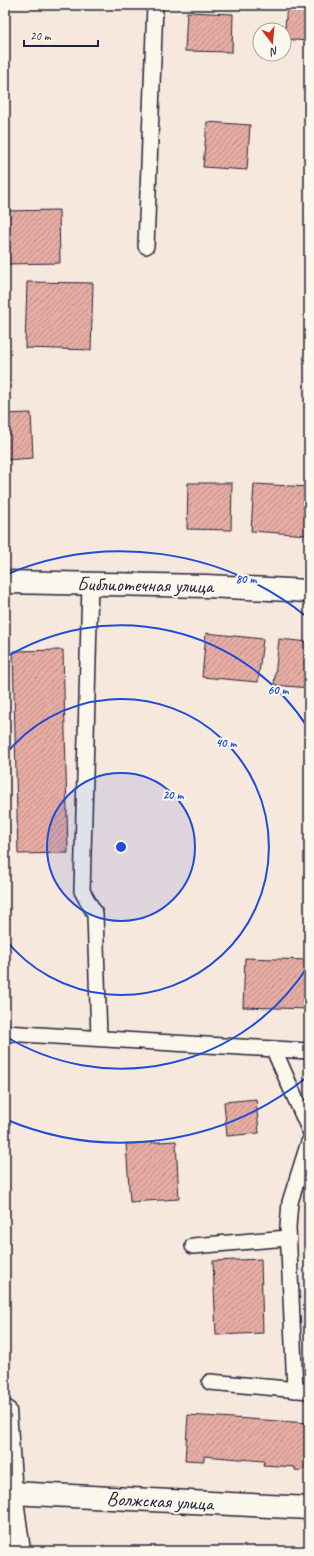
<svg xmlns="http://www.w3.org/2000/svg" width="314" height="1556" viewBox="0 0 314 1556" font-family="Caveat,sans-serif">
  <defs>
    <pattern id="building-hatch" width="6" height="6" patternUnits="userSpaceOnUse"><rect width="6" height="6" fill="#e7ada3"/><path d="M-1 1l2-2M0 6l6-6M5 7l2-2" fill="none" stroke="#bb8c86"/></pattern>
  </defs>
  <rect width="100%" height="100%" fill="#f7e8dd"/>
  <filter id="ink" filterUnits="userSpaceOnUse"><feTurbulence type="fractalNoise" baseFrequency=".025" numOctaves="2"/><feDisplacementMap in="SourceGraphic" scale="8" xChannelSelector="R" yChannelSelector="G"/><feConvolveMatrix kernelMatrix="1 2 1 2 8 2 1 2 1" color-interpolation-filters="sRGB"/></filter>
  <g filter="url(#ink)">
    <g fill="url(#building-hatch)" stroke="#22223b">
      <polygon points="287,5 309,5 307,41 284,39"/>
      <polygon points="187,12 233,14 232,52 185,51"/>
      <polygon points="207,122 250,125 247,170 203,167"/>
      <polygon points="59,210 60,263 5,264 5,211"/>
      <polygon points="27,282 93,283 91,350 25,348"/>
      <polygon points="31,413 33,458 5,460 5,414"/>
      <polygon points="188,483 232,483 231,530 187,529"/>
      <polygon points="254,484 309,487 309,535 251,531"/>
      <polygon points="206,633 263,639 258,682 202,677"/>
      <polygon points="279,639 309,642 309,688 274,685"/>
      <polygon points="63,650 68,853 18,854 13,651"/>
      <polygon points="245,958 309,960 309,1009 243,1007"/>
      <polygon points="256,1099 259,1133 227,1136 224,1102"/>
      <polygon points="176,1141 179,1199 130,1202 126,1144"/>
      <polygon points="261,1259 263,1333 216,1335 213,1261"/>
      <polygon points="188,1415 309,1423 309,1471 295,1470 295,1467 263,1465 264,1461 204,1456 204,1461 185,1460"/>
    </g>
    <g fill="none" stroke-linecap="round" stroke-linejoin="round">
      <g stroke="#22223b" stroke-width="18">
        <g id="lane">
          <polyline points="146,246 155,5"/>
          <polyline points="90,583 82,891 95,914 99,1038"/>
          <polyline points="5,1033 309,1051"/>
          <polyline points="274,1050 309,1129"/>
          <polyline points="193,1246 288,1238"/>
          <polyline points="210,1382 309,1391"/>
          <polyline points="295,1390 288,1227 290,1202 309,1142"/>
        </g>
      </g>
      <g stroke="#22223b" stroke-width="25">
        <g id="street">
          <polyline points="5,582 207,586 309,591"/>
          <polyline points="11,1493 309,1508"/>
        </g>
      </g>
      <g stroke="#22223b" stroke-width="25">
        <polyline id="secondary" points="5,1411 11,1493 19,1551"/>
      </g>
      <use href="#lane" stroke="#fbf7ec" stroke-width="15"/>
      <use href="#street" stroke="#fbf7ec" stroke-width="22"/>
      <use href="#secondary" stroke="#fbf7ec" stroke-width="22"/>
    </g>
  </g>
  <circle cx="121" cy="847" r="74" fill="#1d4ed8" fill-opacity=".12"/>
  <g fill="none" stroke="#1d4ed8" stroke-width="2">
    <circle cx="121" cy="847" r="74"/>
    <path d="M5 755A148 148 0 1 1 5 939"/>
    <path d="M308 966A222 222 0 0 1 5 1036M5 658A222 222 0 0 1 308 728"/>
    <path d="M307 1077A296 296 0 0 1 5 1119M5 575A296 296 0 0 1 307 617"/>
  </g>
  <g text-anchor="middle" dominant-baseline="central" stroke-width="4" stroke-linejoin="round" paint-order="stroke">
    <g font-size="20" fill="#22223b" stroke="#fbf7ec">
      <text transform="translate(145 585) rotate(1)">Библиотечная улица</text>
      <text transform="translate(160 1501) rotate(3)">Волжская улица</text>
    </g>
  </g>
  <circle cx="121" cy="847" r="6" fill="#1d4ed8" stroke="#fbf7ec" stroke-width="2"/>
  <g font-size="12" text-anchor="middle" font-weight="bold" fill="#1d4ed8" stroke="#fbf7ec" stroke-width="4" stroke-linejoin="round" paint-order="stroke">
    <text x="246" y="583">80 m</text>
    <text x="278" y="694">60 m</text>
    <text x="226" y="747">40 m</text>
    <text x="173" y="799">20 m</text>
  </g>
  <rect width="314" height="1556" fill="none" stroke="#fbf7ec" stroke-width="20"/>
  <rect x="10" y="10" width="294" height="1536" fill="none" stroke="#22223b" stroke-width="1.5" filter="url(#ink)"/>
  <g transform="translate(272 42) rotate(164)"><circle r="19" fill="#fbf7ec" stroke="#a4a2a5"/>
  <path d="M0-3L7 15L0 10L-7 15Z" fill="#c8321e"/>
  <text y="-6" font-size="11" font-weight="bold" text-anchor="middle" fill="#22223b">N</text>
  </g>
  <path d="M24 40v6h74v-6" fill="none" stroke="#22223b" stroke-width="2"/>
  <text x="30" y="40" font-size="12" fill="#22223b" stroke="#fbf7ec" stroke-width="3" paint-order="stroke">20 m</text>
</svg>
